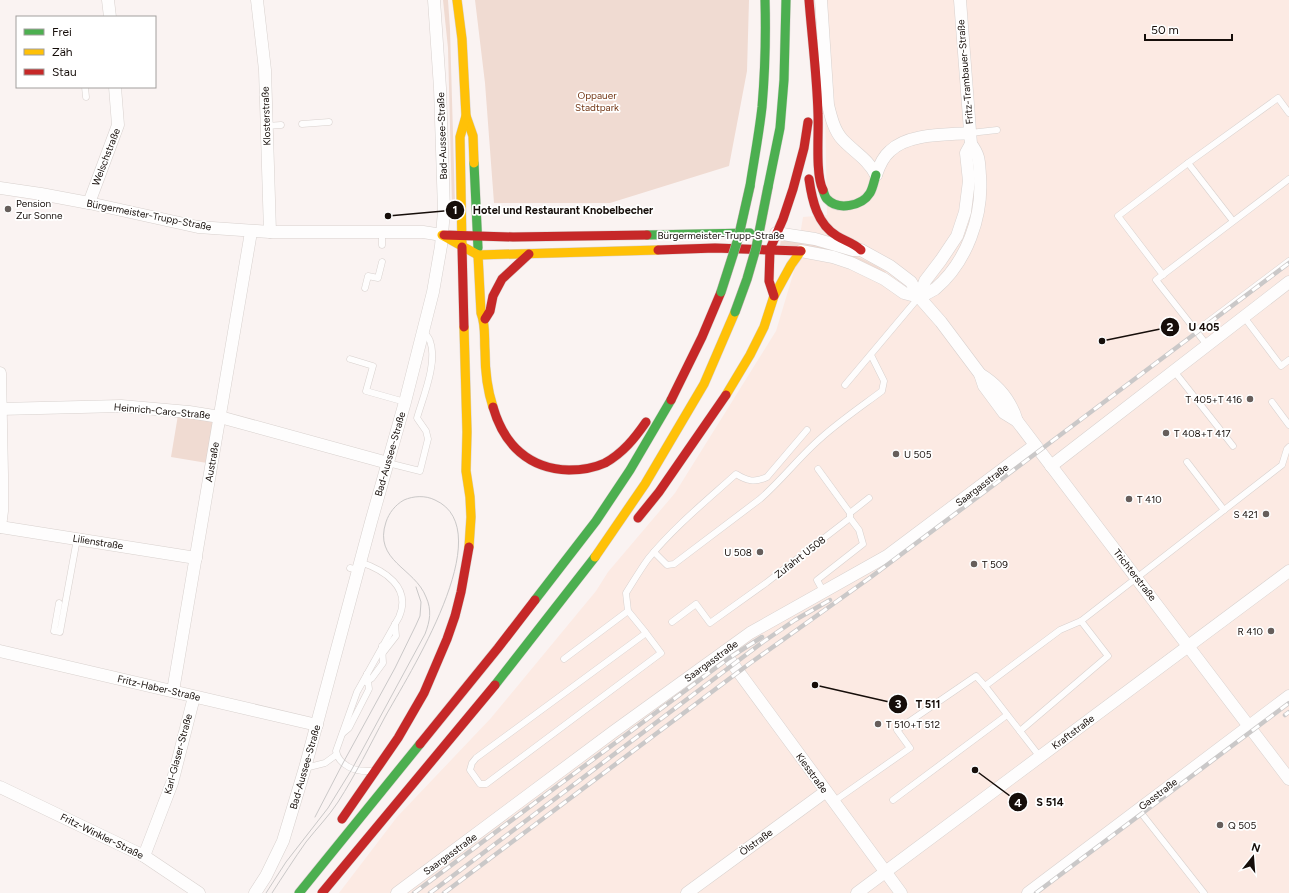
<svg xmlns="http://www.w3.org/2000/svg" width="1289" height="893" viewBox="0 0 1289 893" font-family="Figtree,sans-serif">
  <rect width="100%" height="100%" fill="#faf3f2"/>
  <polygon fill="#fceae3" points="823,0 1289,0 1289,893 339,893 397,817 491,718 596,591 608,572 675,493 776,331 794,271 803,217 827,215"/>
  <g fill="#f0dbd2">
    <polygon points="443,0 448,0 450,29 455,205 454,206 452,205 448,48"/>
    <polygon points="475,0 749,0 747,71 729,166 610,203 494,203 485,83"/>
    <path d="M 781,238 C 818,242 855,252 886,272 L 884,275 L 780,246 Z"/>
    <polygon points="178,415 214,419 207,463 171,457"/>
  </g>
  <g fill="none" stroke-linecap="round" stroke-linejoin="round">
    <g stroke="#d8d1ce" stroke-width="7">
      <g id="lane">
        <polyline points="85,87 86,97"/>
        <polyline points="302,124 329,122"/>
        <polyline points="267,126 281,125"/>
        <polyline points="970,133 997,130"/>
        <polyline points="1188,163 1233,221"/>
        <polyline points="382,232 382,245"/>
        <polyline points="1163,275 1118,216 1188,163 1278,98 1289,113"/>
        <polyline points="365,288 368,276 378,278 382,262"/>
        <polyline points="1244,317 1281,366 1289,360"/>
        <polyline points="1196,331 1289,261"/>
        <polyline points="1207,345 1156,280 1289,179"/>
        <polyline points="350,359 373,366 366,391 405,402"/>
        <polyline points="1174,371 1233,446"/>
        <polyline points="845,385 919,297"/>
        <polyline points="1272,402 1289,425"/>
        <polyline points="1187,462 1224,510"/>
        <path d="M 388,463 L 420,471 L 428,439 L 426,431 L 417,418 C 423,397 438,362 430,341 C 429,337 425,334 423,331"/>
        <polyline points="818,469 850,513 850,518"/>
        <polyline points="850,513 869,498"/>
        <path d="M 654,552 L 667,565 L 674,564 L 760,499 C 782,480 799,457 821,438 C 840,421 862,406 882,391 L 884,381 L 871,355"/>
        <path d="M 360,562 C 384,570 412,587 399,617 L 357,692 L 336,751 C 339,766 356,772 370,771"/>
        <polyline points="350,568 358,570"/>
        <polyline points="59,603 54,631 60,632 77,539"/>
        <polyline points="672,622 696,604 710,623 766,583 850,518 859,530 863,544 817,580 823,591"/>
        <path d="M 646,633 L 661,653 L 486,784 L 480,784 L 470,770 L 472,763 L 476,758 L 646,633 L 628,611 L 626,593 C 633,582 640,570 648,559 C 673,528 706,501 736,474 C 747,481 755,483 767,477 L 807,430"/>
        <polyline points="382,654 396,636 395,624"/>
        <polyline points="564,659 628,611"/>
        <polyline points="366,682 372,678 383,663 382,646"/>
        <polyline points="1020,731 1108,656 1081,621"/>
        <polyline points="343,733 349,728 369,689 367,674"/>
        <polyline points="1040,757 985,686 1060,630 1081,621 1282,465 1287,449 1289,447"/>
        <polyline points="305,768 325,763 336,755"/>
        <polyline points="893,800 1007,715"/>
        <polyline points="833,802 910,748 897,730 976,676 985,686"/>
        <polyline points="1138,809 1204,893"/>
      </g>
    </g>
    <g stroke="#d8d1ce" stroke-width="13">
      <g id="street">
        <polyline points="108,0 110,17"/>
        <polyline points="257,0 265,70 270,232"/>
        <path d="M 821,0 L 828,105 C 831,117 834,130 842,139 C 854,152 868,159 876,175"/>
        <path d="M 876,175 C 879,166 883,157 890,151 C 908,133 946,135 970,133"/>
        <polyline points="0,188 41,194 89,203 198,227 270,232 423,232 442,235"/>
        <polyline points="89,203 118,125 115,87"/>
        <polyline points="776,233 815,239 853,250 861,250 890,266 911,282 919,297 941,322 980,374 984,386 1004,413 1017,421"/>
        <polyline points="801,251 833,257 851,263 884,279 904,293 919,297"/>
        <path d="M 919,297 C 924,295 930,292 935,289 C 967,262 983,216 980,176 C 979,162 980,156 971,144 L 960,0"/>
        <polyline points="919,297 925,281 941,260 957,236 965,212 969,181 966,153 971,144"/>
        <polyline points="0,373 2,475 2,511 0,527"/>
        <path d="M 980,374 C 998,385 1011,401 1017,421 L 1289,779"/>
        <polyline points="0,409 121,406 189,412 220,417 388,463"/>
        <polyline points="1051,466 1289,282"/>
        <polyline points="0,527 196,558"/>
        <polyline points="0,651 317,725"/>
        <polyline points="724,652 901,893"/>
        <polyline points="173,691 251,232"/>
        <polyline points="0,787 144,856 199,893"/>
        <polyline points="144,856 172,783 194,697"/>
        <polyline points="255,893 266,876 283,841 305,768 371,522 405,402 433,292 441,246 444,211 440,88 434,0"/>
        <polyline points="397,893 613,732 750,633 887,556 1035,445"/>
        <polyline points="687,893 825,792"/>
        <polyline points="857,893 1289,571"/>
        <polyline points="1028,893 1289,696"/>
      </g>
    </g>
    <g stroke="#d8d1ce" stroke-width="10">
      <g id="fast">
        <polyline points="474,163 478,248"/>
        <path d="M 750,186 C 754,160 759,134 762,107 C 765,72 766,36 765,0"/>
        <polyline points="768,187 780,128 784,80 786,0"/>
        <path d="M 823,190 C 824,193 825,197 827,199 C 838,211 862,206 870,193 C 873,188 874,181 876,175"/>
        <polyline points="647,235 750,233"/>
        <polyline points="535,600 596,521 630,470 671,400"/>
        <polyline points="495,685 595,557"/>
        <polyline points="299,893 420,744"/>
      </g>
    </g>
    <g stroke="#d8d1ce" stroke-width="10">
      <g id="slow">
        <polyline points="457,0 462,39 466,116 473,136 474,163"/>
        <polyline points="442,235 478,255 658,250"/>
        <polyline points="462,246 460,137 466,116"/>
        <path d="M 478,255 L 481,313 C 486,325 484,338 485,351 C 485,370 487,389 493,407"/>
        <polyline points="464,327 467,432 466,471 470,497 471,517 469,547"/>
        <polyline points="726,395 750,355 764,327 774,296 791,265 801,251"/>
        <polyline points="595,557 645,484 704,384 735,312"/>
      </g>
    </g>
    <g stroke="#d8d1ce" stroke-width="10">
      <g id="jam">
        <path d="M 809,0 C 812,38 817,76 818,114 C 819,133 815,174 823,190"/>
        <path d="M 809,179 C 812,200 817,224 837,236 C 845,241 854,243 861,250"/>
        <polyline points="444,235 513,237 647,235"/>
        <polyline points="462,247 464,327"/>
        <polyline points="658,250 715,248 801,251"/>
        <polyline points="774,296 769,281 770,249 783,219 793,189 804,148 808,122"/>
        <polyline points="485,319 490,311 493,296 502,279 529,254"/>
        <polyline points="671,400 702,337 721,292"/>
        <path d="M 493,407 C 504,445 529,469 569,470 C 582,470 594,468 605,463 C 623,453 635,438 646,422"/>
        <polyline points="638,518 659,492 726,395"/>
        <polyline points="420,744 498,648 535,600"/>
        <polyline points="342,819 398,738 424,693 447,639 455,616 461,592 469,547"/>
        <polyline points="322,893 495,685"/>
      </g>
    </g>
    <use href="#lane" stroke="#fefdfd" stroke-width="6"/>
    <use href="#street" stroke="#fefdfd" stroke-width="12"/>
    <use href="#fast" stroke="#4caf50" stroke-width="9"/>
    <use href="#slow" stroke="#ffc107" stroke-width="9"/>
    <use href="#jam" stroke="#c62828" stroke-width="9"/>
    <g stroke="#cac8c8" stroke-width="1">
      <polyline points="315,817 343,763 395,668 416,625 420,616 421,602 416,587"/>
      <path d="M 266,893 L 286,862 L 328,808 L 352,769 L 425,634 C 430,621 432,610 426,597 C 415,568 373,561 386,522 C 389,513 395,505 404,500 C 413,496 425,495 435,500 C 502,530 407,677 385,717 C 370,745 356,774 338,802 C 329,816 317,828 306,842 C 294,859 283,876 272,893"/>
    </g>
    <g stroke="#cac8c8" stroke-width="4.5">
      <g id="rail">
        <polyline points="1285,715 1289,712"/>
        <polyline points="414,893 729,658 762,637"/>
        <polyline points="430,893 763,642 795,620 830,600"/>
        <polyline points="444,893 749,664 871,577 1023,463 1289,263"/>
        <polyline points="1036,893 1289,703"/>
      </g>
    </g>
    <use href="#rail" stroke="#fff" stroke-width="3" stroke-dasharray="9" stroke-linecap="butt"/>
    <g stroke="#beb1ac" stroke-width="10" stroke-linecap="butt">
      <g id="fast-bridge">
        <polyline points="721,292 738,239 750,186"/>
        <polyline points="735,312 747,279 756,248 768,187"/>
      </g>
    </g>
    <use href="#fast-bridge" stroke="#4caf50" stroke-width="9"/>
  </g>
  <g fill="#665e5b" stroke="#fff" stroke-width="1.5">
    <circle cx="8" cy="209" r="4"/>
    <circle cx="1250" cy="399" r="4"/>
    <circle cx="1166" cy="433" r="4"/>
    <circle cx="896" cy="454" r="4"/>
    <circle cx="1129" cy="499" r="4"/>
    <circle cx="1266" cy="514" r="4"/>
    <circle cx="760" cy="552" r="4"/>
    <circle cx="974" cy="564" r="4"/>
    <circle cx="1271" cy="631" r="4"/>
    <circle cx="878" cy="724" r="4"/>
    <circle cx="1220" cy="825" r="4"/>
  </g>
  <g text-anchor="middle" dominant-baseline="central" stroke-width="3.5" stroke-linejoin="round" paint-order="stroke">
    <g font-size="10" fill="#160e0a" stroke="#fff">
      <text transform="translate(965 72) rotate(-95)">Fritz-Trambauer-Straße</text>
      <text transform="translate(266 116) rotate(-92)">Klosterstraße</text>
      <text transform="translate(442 136) rotate(-92)">Bad-Aussee-Straße</text>
      <text transform="translate(106 157) rotate(-69)">Welschstraße</text>
      <text transform="translate(149 215) rotate(11)">Bürgermeister-Trupp-Straße</text>
      <text x="721" y="235">Bürgermeister-Trupp-Straße</text>
      <text transform="translate(162 411) rotate(5)">Heinrich-Caro-Straße</text>
      <text transform="translate(390 454) rotate(-74)">Bad-Aussee-Straße</text>
      <text transform="translate(212 462) rotate(-80)">Austraße</text>
      <text transform="translate(982 485) rotate(-37)">Saargasstraße</text>
      <text transform="translate(98 542) rotate(9)">Lilienstraße</text>
      <text transform="translate(800 557) rotate(-38)">Zufahrt U508</text>
      <text transform="translate(1135 575) rotate(52)">Trichterstraße</text>
      <text transform="translate(711 661) rotate(-36)">Saargasstraße</text>
      <text transform="translate(159 688) rotate(13)">Fritz-Haber-Straße</text>
      <text transform="translate(1073 732) rotate(-37)">Kraftstraße</text>
      <text transform="translate(178 754) rotate(-75)">Karl-Glaser-Straße</text>
      <text transform="translate(305 767) rotate(-74)">Bad-Aussee-Straße</text>
      <text transform="translate(812 773) rotate(54)">Kiesstraße</text>
      <text transform="translate(1158 794) rotate(-37)">Gasstraße</text>
      <text transform="translate(102 836) rotate(26)">Fritz-Winkler-Straße</text>
      <text transform="translate(756 842) rotate(-36)">Ölstraße</text>
      <text transform="translate(450 854) rotate(-36)">Saargasstraße</text>
    </g>
    <g font-size="10" fill="#733715" stroke="#fff">
      <text x="597" y="95">Oppauer<tspan x="597" dy="12">Stadtpark</tspan></text>
    </g>
    <g font-size="10" fill="#160e0a" stroke="#fff" text-anchor="start">
      <text x="16" y="203">Pension<tspan x="16" dy="12">Zur Sonne</tspan></text>
      <text x="1242" y="399" text-anchor="end">T 405+T 416</text>
      <text x="1174" y="433">T 408+T 417</text>
      <text x="904" y="454">U 505</text>
      <text x="1137" y="499">T 410</text>
      <text x="1258" y="514" text-anchor="end">S 421</text>
      <text x="752" y="552" text-anchor="end">U 508</text>
      <text x="982" y="564">T 509</text>
      <text x="1263" y="631" text-anchor="end">R 410</text>
      <text x="886" y="724">T 510+T 512</text>
      <text x="1228" y="825">Q 505</text>
    </g>
  </g>
  <path fill="none" stroke="#160e0a" stroke-width="1.5" d="M388 216L455 210M1102 341L1170 327M815 685L898 704M975 770L1018 802"/>
  <g fill="#160e0a" stroke="#fff" stroke-width="1.5">
    <circle cx="388" cy="216" r="4"/>
    <circle cx="1102" cy="341" r="4"/>
    <circle cx="815" cy="685" r="4"/>
    <circle cx="975" cy="770" r="4"/>
    <circle cx="455" cy="210" r="10"/>
    <circle cx="1170" cy="327" r="10"/>
    <circle cx="898" cy="704" r="10"/>
    <circle cx="1018" cy="802" r="10"/>
  </g>
  <g font-size="12" text-anchor="middle" font-weight="bold" fill="#fff">
    <text x="455" y="214">1</text>
    <text x="1170" y="331">2</text>
    <text x="898" y="708">3</text>
    <text x="1018" y="807">4</text>
  </g>
  <g font-size="11" text-anchor="middle" font-weight="bold" fill="#160e0a" stroke="#fff" stroke-width="3.5" stroke-linejoin="round" paint-order="stroke">
    <text x="563" y="214">Hotel und Restaurant Knobelbecher</text>
    <text x="1204" y="331">U 405</text>
    <text x="928" y="708">T 511</text>
    <text x="1050" y="806">S 514</text>
  </g>
  <rect x="16" y="16" width="140" height="72" fill="#ffffff" stroke="#a29f9d"/>
  <rect x="24" y="29" width="20" height="6" fill="#4caf50" stroke="#a29f9d"/>
  <text x="52" y="36" font-size="12" fill="#160e0a">Frei</text>
  <rect x="24" y="49" width="20" height="6" fill="#ffc107" stroke="#a29f9d"/>
  <text x="52" y="56" font-size="12" fill="#160e0a">Zäh</text>
  <rect x="24" y="69" width="20" height="6" fill="#c62828" stroke="#a29f9d"/>
  <text x="52" y="76" font-size="12" fill="#160e0a">Stau</text>
  <g transform="translate(1253 857) rotate(17)" stroke="#ffffff" stroke-width="3" paint-order="stroke">
  <path d="M0-3L7 15L0 10L-7 15Z" fill="#160e0a"/>
  <text y="-6" font-size="11" font-weight="bold" text-anchor="middle" fill="#160e0a">N</text>
  </g>
  <path d="M1145 34v6h87v-6" fill="none" stroke="#160e0a" stroke-width="2"/>
  <text x="1151" y="34" font-size="12" fill="#160e0a" stroke="#ffffff" stroke-width="3" paint-order="stroke">50 m</text>
</svg>
